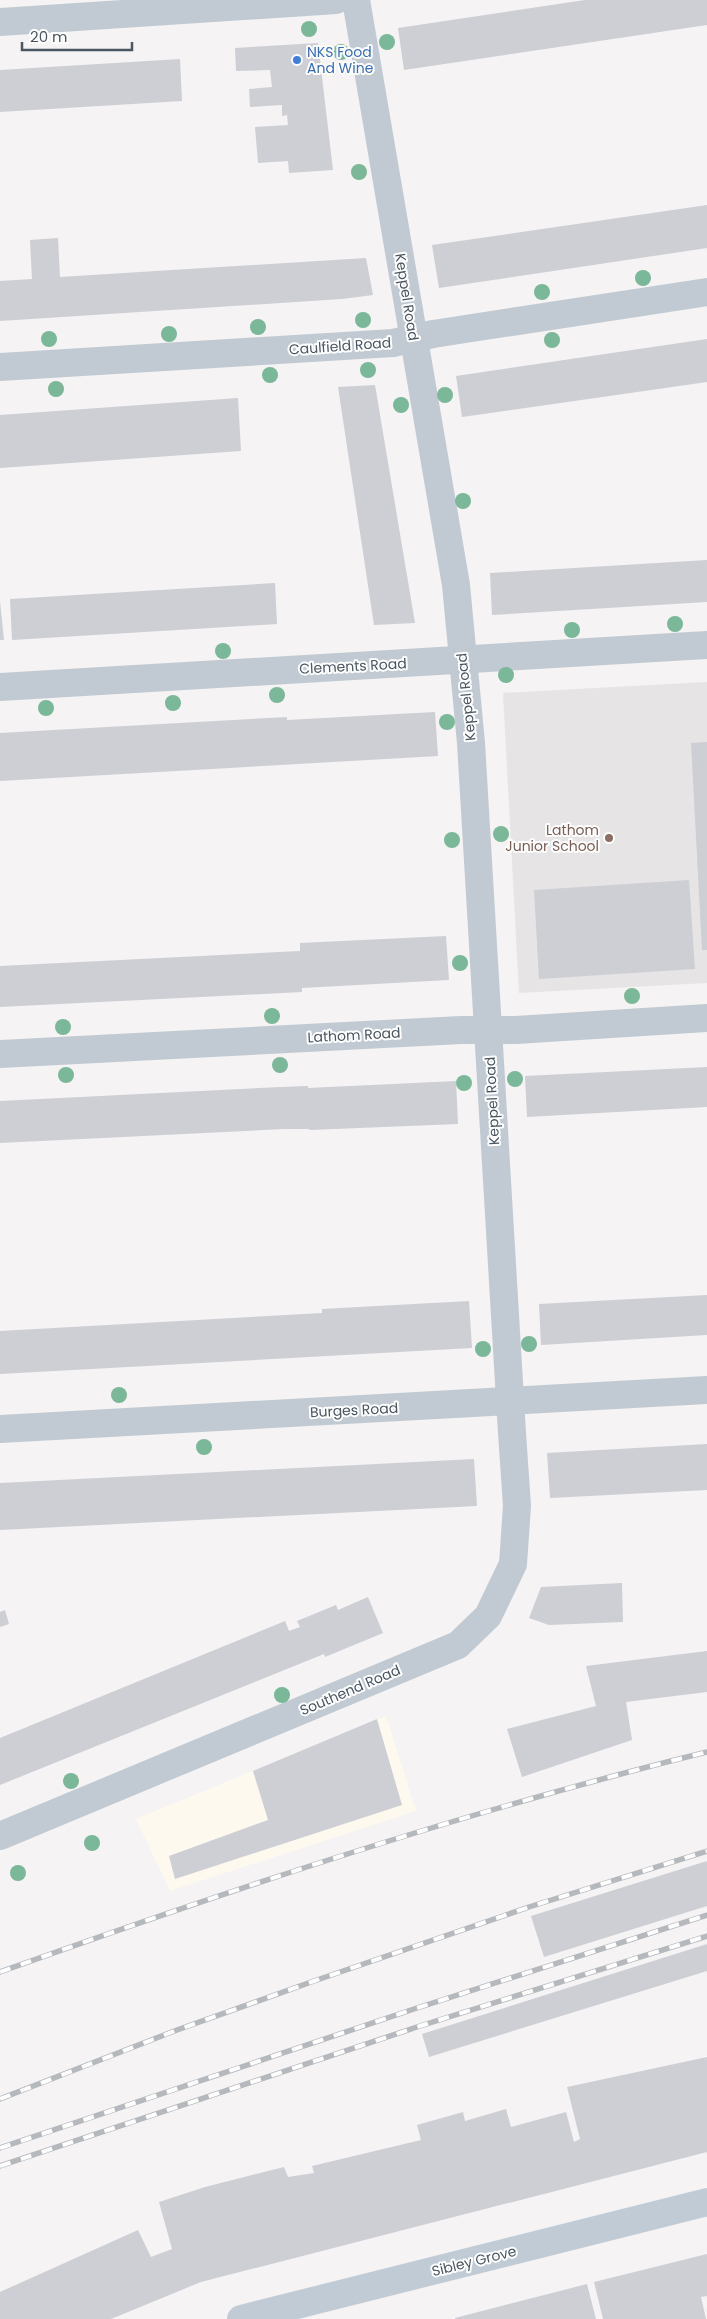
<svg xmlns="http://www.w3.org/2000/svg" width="707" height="2319" viewBox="0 0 707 2319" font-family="Poppins,sans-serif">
  <rect width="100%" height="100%" fill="#f5f3f3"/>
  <polygon fill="#fdf9ef" points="386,1716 416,1811 170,1891 136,1819"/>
  <polygon fill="#e6e4e5" points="707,682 707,983 519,993 503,693"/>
  <g fill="#cdcfd5">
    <polygon points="585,0 707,0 707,25 404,70 398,28"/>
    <polygon points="318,43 333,170 289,173 288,161 258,163 255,127 288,125 287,115 282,116 282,105 250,107 249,89 272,87 270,70 236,71 235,48"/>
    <polygon points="180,59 182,101 0,112 0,70"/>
    <polygon points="707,205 707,248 439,288 432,245"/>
    <polygon points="58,238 60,277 366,258 373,295 342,299 0,321 0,281 32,279 30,240"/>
    <polygon points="707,339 707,382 462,417 456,376"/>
    <polygon points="375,385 397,516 415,623 374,625 338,387"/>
    <polygon points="238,398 241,451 0,468 0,415"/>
    <polygon points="707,560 707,602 492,615 490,573"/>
    <polygon points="275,583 277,624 12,640 10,599"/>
    <polygon points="0,601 4,640 0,640"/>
    <polygon points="435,712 438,756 0,781 0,733 287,717 287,720"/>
    <polygon points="707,742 707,950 702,950 691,743"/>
    <polygon points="689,880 695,969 539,979 534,890"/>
    <polygon points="446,936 449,980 302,988 302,992 0,1007 0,966 300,951 300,943"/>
    <polygon points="707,1067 707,1107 527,1117 525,1076"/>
    <polygon points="456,1081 458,1124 310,1130 309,1129 284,1129 0,1143 0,1101 281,1087 308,1086 308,1088"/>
    <polygon points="707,1295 707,1335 541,1345 539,1304"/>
    <polygon points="469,1301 472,1348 0,1374 0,1331 322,1313 322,1309"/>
    <polygon points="707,1444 707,1490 550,1498 547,1453"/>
    <polygon points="474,1459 477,1506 0,1530 0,1483"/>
    <polygon points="622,1583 623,1622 549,1625 529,1618 541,1587"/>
    <polygon points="368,1597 383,1633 325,1657 324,1654 0,1785 0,1738 285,1621 289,1631 300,1627 297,1621 336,1605 338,1610"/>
    <polygon points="5,1610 9,1624 0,1627 0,1612"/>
    <polygon points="707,1651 707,1692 626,1702 632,1740 522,1777 507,1729 596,1706 586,1666"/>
    <polygon points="377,1719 402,1805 175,1879 169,1856 268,1820 253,1771"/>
    <polygon points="707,1861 707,1906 544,1957 531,1916"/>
    <polygon points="707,1944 707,1971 429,2057 422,2034"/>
    <polygon points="707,2057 707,2152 201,2282 111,2319 0,2319 0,2292 138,2230 151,2257 172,2249 159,2202 205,2187 284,2167 288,2177 314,2173 312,2166 421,2140 417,2125 463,2112 465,2121 506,2109 511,2127 566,2112 574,2142 580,2139 567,2087"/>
    <polygon points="707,2254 707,2296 701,2297 706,2319 603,2319 594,2282"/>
    <polygon points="587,2284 596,2319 455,2319 455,2318"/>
  </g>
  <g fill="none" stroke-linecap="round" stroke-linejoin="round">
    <g stroke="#c1cad2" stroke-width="28">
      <polyline points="0,22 336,0"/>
      <polyline points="0,367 393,343 433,334 707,292"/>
      <polyline points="0,687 707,645"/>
      <polyline points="0,1054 461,1030 516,1030 707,1018"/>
      <polyline points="0,1429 707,1390"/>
      <polyline points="0,1836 458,1645 488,1616 513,1564 517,1506 512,1433 471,743 456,585 356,0"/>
    </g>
    <polyline stroke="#c1cbd6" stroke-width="28" points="241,2319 707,2202"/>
    <g stroke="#b5b8bd" stroke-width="5.5">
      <g id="rail">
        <path d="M 0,1972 C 232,1889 467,1811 707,1752"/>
        <polyline points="0,2099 177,2030 314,1981 529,1907 707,1851"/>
        <polyline points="0,2148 414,2009 707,1915"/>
        <polyline points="0,2166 420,2026 707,1936"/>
      </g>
    </g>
    <use href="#rail" stroke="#fff" stroke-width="4" stroke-dasharray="11" stroke-linecap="butt"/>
  </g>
  <g fill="#7bb799">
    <circle cx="309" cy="29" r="8"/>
    <circle cx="387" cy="42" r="8"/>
    <circle cx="341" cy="52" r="8"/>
    <circle cx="359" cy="172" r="8"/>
    <circle cx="643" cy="278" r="8"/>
    <circle cx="542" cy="292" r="8"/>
    <circle cx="363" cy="320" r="8"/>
    <circle cx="258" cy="327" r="8"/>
    <circle cx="169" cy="334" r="8"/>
    <circle cx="49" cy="339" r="8"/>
    <circle cx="552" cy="340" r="8"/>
    <circle cx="368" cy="370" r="8"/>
    <circle cx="270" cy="375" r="8"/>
    <circle cx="56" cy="389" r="8"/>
    <circle cx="445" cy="395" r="8"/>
    <circle cx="401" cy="405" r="8"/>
    <circle cx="463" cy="501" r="8"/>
    <circle cx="675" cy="624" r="8"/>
    <circle cx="572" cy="630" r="8"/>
    <circle cx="223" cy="651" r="8"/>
    <circle cx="506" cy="675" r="8"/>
    <circle cx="277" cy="695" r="8"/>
    <circle cx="173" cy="703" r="8"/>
    <circle cx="46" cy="708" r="8"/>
    <circle cx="447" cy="722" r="8"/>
    <circle cx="501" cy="834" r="8"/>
    <circle cx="452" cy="840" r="8"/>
    <circle cx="460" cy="963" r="8"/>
    <circle cx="632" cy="996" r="8"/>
    <circle cx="272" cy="1016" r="8"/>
    <circle cx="63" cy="1027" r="8"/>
    <circle cx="280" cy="1065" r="8"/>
    <circle cx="66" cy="1075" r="8"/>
    <circle cx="515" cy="1079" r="8"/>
    <circle cx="464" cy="1083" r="8"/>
    <circle cx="529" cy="1344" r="8"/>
    <circle cx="483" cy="1349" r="8"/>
    <circle cx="119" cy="1395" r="8"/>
    <circle cx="204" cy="1447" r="8"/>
    <circle cx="282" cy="1695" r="8"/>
    <circle cx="71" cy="1781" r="8"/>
    <circle cx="92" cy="1843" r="8"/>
    <circle cx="18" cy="1873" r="8"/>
  </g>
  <circle fill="#3f7fe0" stroke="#fff" stroke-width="2" cx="297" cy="60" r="5"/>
  <circle fill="#8d6e63" stroke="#fff" stroke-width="2" cx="609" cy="838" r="5"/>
  <g text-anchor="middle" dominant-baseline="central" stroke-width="4" stroke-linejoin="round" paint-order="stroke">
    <g font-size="14" fill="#366cbe" stroke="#fff" text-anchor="start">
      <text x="307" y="52">NKS Food<tspan x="307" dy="16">And Wine</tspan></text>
    </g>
    <g font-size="14" fill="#4a5661" stroke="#fff">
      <text transform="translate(407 297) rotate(81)">Keppel Road</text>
      <text transform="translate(340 346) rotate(-4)">Caulfield Road</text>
      <text transform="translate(353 666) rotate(-3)">Clements Road</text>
      <text transform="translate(466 697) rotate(-96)">Keppel Road</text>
      <text transform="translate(354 1035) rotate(-3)">Lathom Road</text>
      <text transform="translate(492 1101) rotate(-93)">Keppel Road</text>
      <text transform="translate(354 1410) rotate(-3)">Burges Road</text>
      <text transform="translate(350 1690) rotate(-23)">Southend Road</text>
      <text transform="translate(474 2261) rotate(-14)">Sibley Grove</text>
    </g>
    <g font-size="14" fill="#785e54" stroke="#fff" text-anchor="end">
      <text x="599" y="830">Lathom<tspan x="599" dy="16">Junior School</tspan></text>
    </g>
  </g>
  <path d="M22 42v8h110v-8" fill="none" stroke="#4a5661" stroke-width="2.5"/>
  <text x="30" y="42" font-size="15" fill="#4a5661" stroke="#ffffff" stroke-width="4" paint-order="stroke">20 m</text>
</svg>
